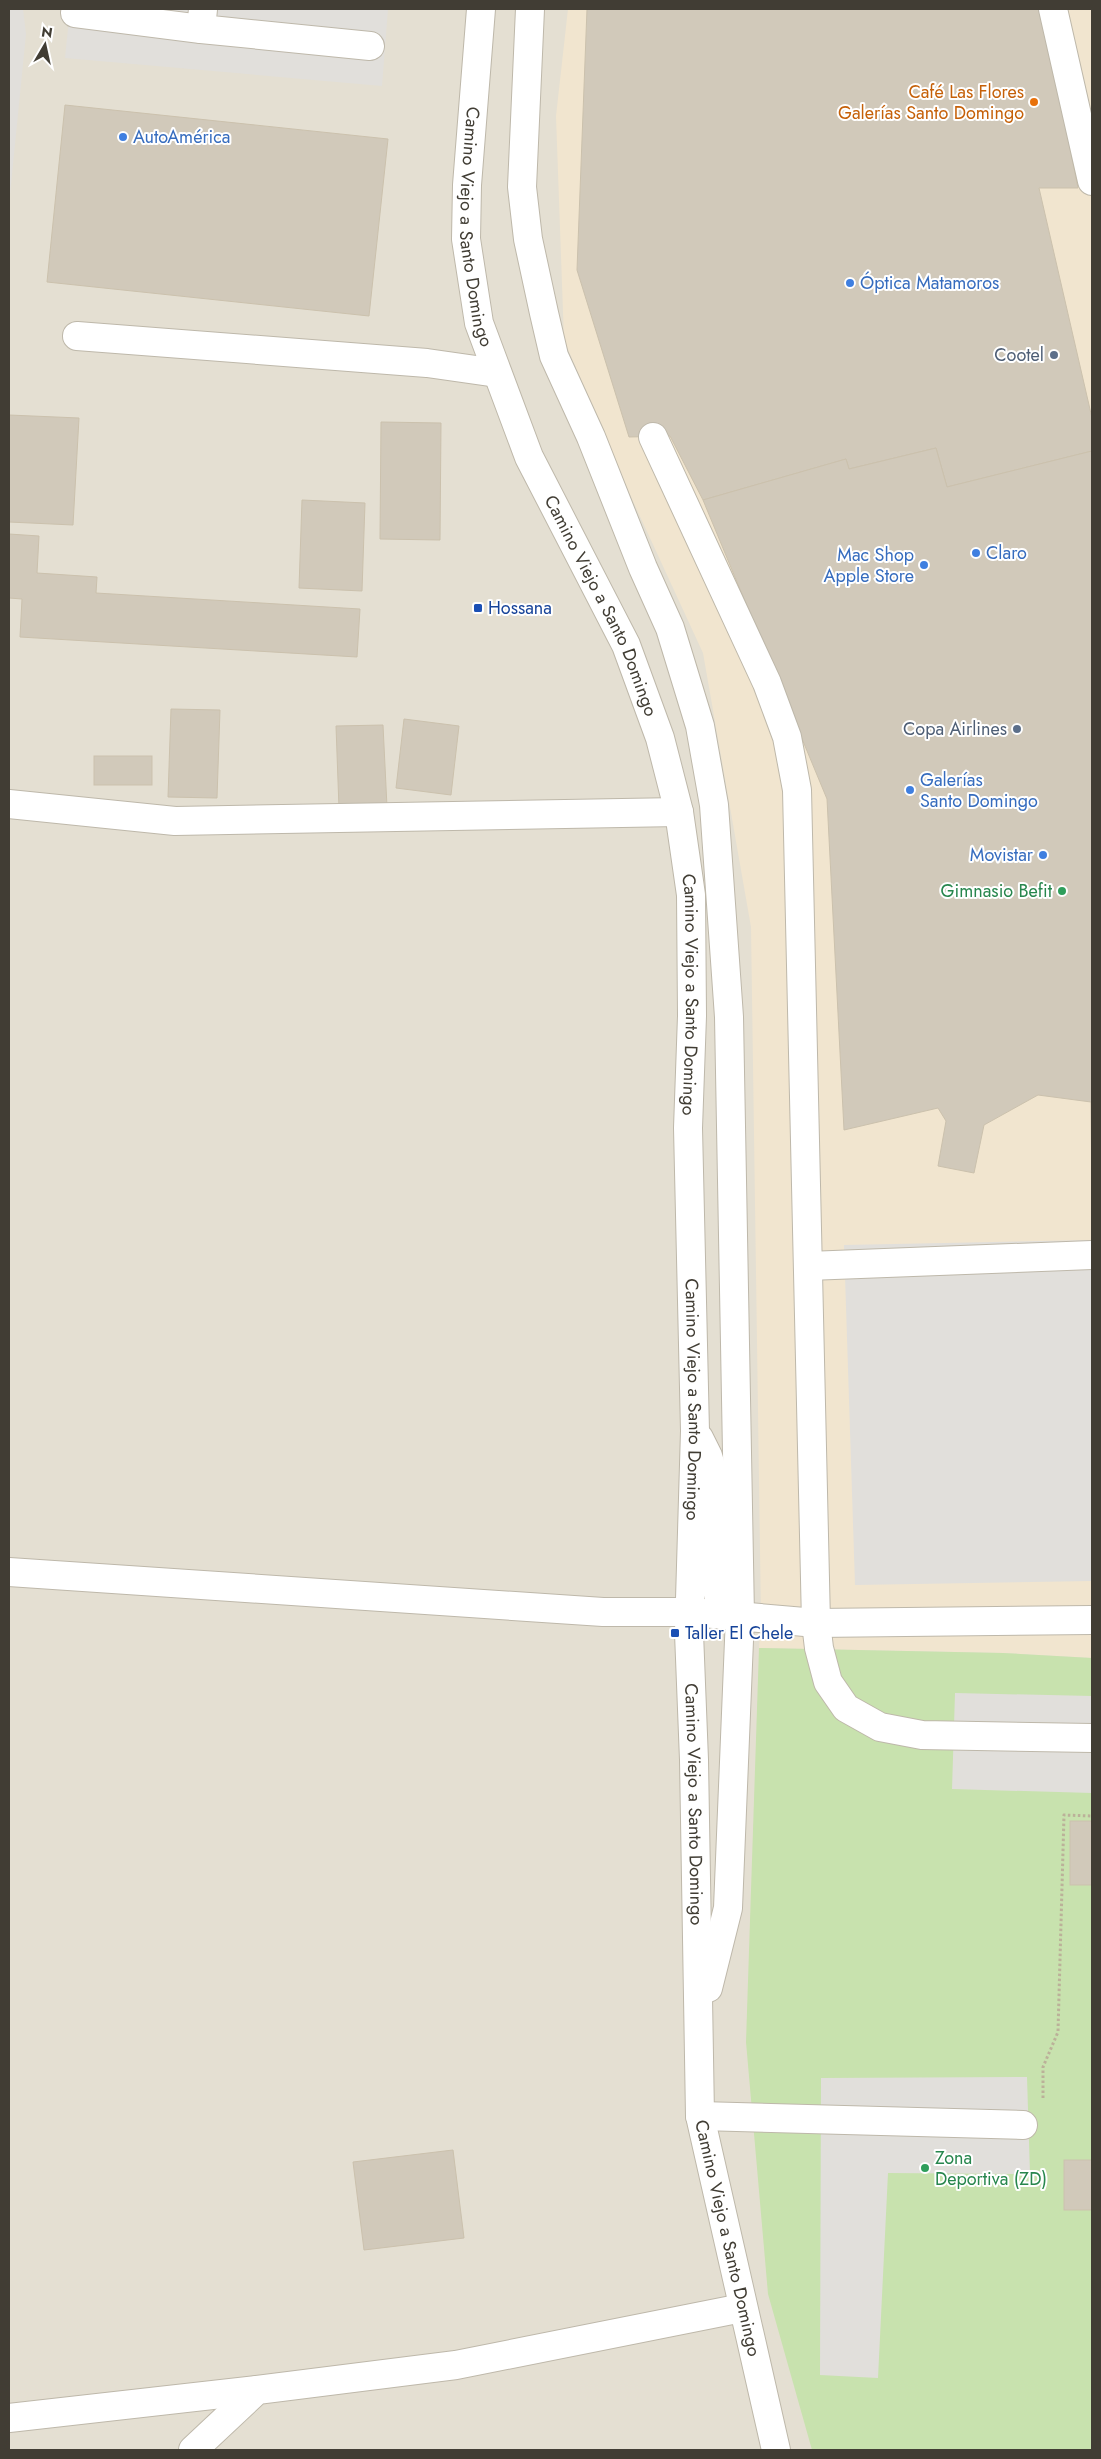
<svg xmlns="http://www.w3.org/2000/svg" width="1101" height="2459" viewBox="0 0 1101 2459" font-family="Jost,sans-serif">
  <rect width="100%" height="100%" fill="#f0ede3"/>
  <rect fill="#e4dfd2" x="9" y="9" width="1083" height="2441"/>
  <polygon fill="#f1e5cf" points="568,9 1092,9 1092,1658 1003,1653 759,1648 761,1618 751,927 703,653 632,499 564,340 556,116"/>
  <polygon fill="#c8e2ae" points="759,1648 1003,1653 1092,1658 1092,2450 812,2450 768,2294 746,2042"/>
  <g fill="#e1dfdb">
    <polygon points="9,9 23,9 26,34 9,204"/>
    <polygon points="70,9 388,9 382,86 65,58"/>
    <polygon points="1092,1240 1092,1581 855,1585 844,1245"/>
    <polygon points="955,1693 1092,1696 1092,1793 952,1789"/>
    <polygon points="1027,2077 1030,2174 888,2173 878,2378 820,2375 821,2078"/>
  </g>
  <g fill="#d1c9ba" stroke="#cbc1ad">
    <polygon points="587,9 1043,9 1078,188 1039,188 1092,418 1092,451 947,487 936,448 849,469 846,459 703,500 670,436 629,437 577,270"/>
    <polygon points="65,105 388,139 369,316 47,282"/>
    <polygon points="9,415 79,418 73,525 9,522"/>
    <polygon points="381,422 441,423 440,540 380,539"/>
    <polygon points="936,448 947,487 1092,451 1092,1198 1091,1102 1038,1095 984,1125 974,1173 938,1166 946,1121 938,1108 844,1130 827,799 703,500 846,459 849,469"/>
    <polygon points="302,500 365,503 362,591 299,588"/>
    <polygon points="9,534 39,536 37,573 97,577 96,593 360,609 357,657 20,637 22,599 9,598"/>
    <polygon points="171,709 220,710 217,798 168,797"/>
    <polygon points="404,719 459,726 451,795 396,788"/>
    <polygon points="383,725 387,807 339,808 336,726"/>
    <rect x="94" y="756" width="58" height="29"/>
    <rect x="1070" y="1821" width="22" height="64"/>
    <polygon points="453,2150 464,2238 364,2250 353,2162"/>
    <rect x="1064" y="2160" width="28" height="50"/>
  </g>
  <g fill="none" stroke-linecap="round" stroke-linejoin="round">
    <g stroke="#beb8aa" stroke-width="30">
      <g id="minor">
        <polyline points="203,9 201,29 370,46"/>
        <path id="s1" d="M 481,9 L 467,185 L 466,239 L 479,323 L 529,457 L 626,645 L 660,738 L 679,812 L 691,895 L 692,1016 L 688,1128 L 695,1431 L 689,1633 L 694,1760 L 700,2116 L 776,2450"/>
        <polyline points="530,9 522,187 528,239 544,313 554,356 591,437 643,568 670,628 700,726 714,805 729,1017 740,1616 728,1908 708,1988"/>
        <polyline points="1053,9 1092,181"/>
        <polyline points="75,13 201,29"/>
        <polyline points="77,336 427,363 497,373"/>
        <polyline points="653,437 767,683 787,737 797,790 816,1623 819,1648 828,1682 846,1708 880,1727 922,1735 1092,1738"/>
        <polyline points="9,804 175,821 679,812"/>
        <polyline points="808,1266 1092,1255"/>
        <polyline points="699,1438 708,1456 716,1483 715,1537 718,1595 727,1607 740,1616"/>
        <polyline points="9,1572 603,1612 691,1612 816,1623 1092,1620"/>
        <polyline points="700,2116 1023,2125"/>
        <polyline points="9,2418 257,2390"/>
        <polyline points="193,2450 257,2390 456,2365 742,2308"/>
      </g>
    </g>
    <polyline stroke="#bbb199" stroke-width="3" stroke-dasharray="2.5 2.5" stroke-linecap="butt" points="1043,2098 1043,2067 1058,2032 1064,1815 1092,1816"/>
    <use href="#minor" stroke="#fff" stroke-width="28"/>
  </g>
  <circle fill="#e8710a" stroke="#fff" stroke-width="2" cx="1034" cy="102" r="5"/>
  <g fill="#3f7fe0" stroke="#fff" stroke-width="2">
    <circle cx="123" cy="137" r="5"/>
    <circle cx="850" cy="283" r="5"/>
    <circle cx="976" cy="553" r="5"/>
    <circle cx="924" cy="565" r="5"/>
    <circle cx="910" cy="790" r="5"/>
    <circle cx="1043" cy="855" r="5"/>
  </g>
  <g fill="#5c6f8a" stroke="#fff" stroke-width="2">
    <circle cx="1054" cy="355" r="5"/>
    <circle cx="1017" cy="729" r="5"/>
  </g>
  <g fill="#1a4fb4" stroke="#fff" stroke-width="2">
    <rect x="473" y="603" width="10" height="10" rx="2.5"/>
    <rect x="670" y="1628" width="10" height="10" rx="2.5"/>
  </g>
  <g fill="#2e9e5b" stroke="#fff" stroke-width="2">
    <circle cx="1062" cy="891" r="5"/>
    <circle cx="925" cy="2168" r="5"/>
  </g>
  <g text-anchor="middle" dominant-baseline="central" stroke-width="4" stroke-linejoin="round" paint-order="stroke">
    <g font-size="18" fill="#c56008" stroke="#fff" text-anchor="end">
      <text x="1024" y="92">Café Las Flores<tspan x="1024" dy="21">Galerías Santo Domingo</tspan></text>
    </g>
    <g font-size="18" fill="#366cbe" stroke="#fff" text-anchor="start">
      <text x="133" y="137">AutoAmérica</text>
      <text x="860" y="283">Óptica Matamoros</text>
      <text x="986" y="553">Claro</text>
      <text x="914" y="555" text-anchor="end">Mac Shop<tspan x="914" dy="21">Apple Store</tspan></text>
      <text x="920" y="780">Galerías<tspan x="920" dy="21">Santo Domingo</tspan></text>
      <text x="1033" y="855" text-anchor="end">Movistar</text>
    </g>
    <g font-size="18" fill="#413d34" stroke="#fff">
      <text stroke="none"><textPath href="#s1" startOffset="219">Camino Viejo a Santo Domingo</textPath></text>
      <text stroke="none"><textPath href="#s1" startOffset="624">Camino Viejo a Santo Domingo</textPath></text>
      <text stroke="none"><textPath href="#s1" startOffset="1029">Camino Viejo a Santo Domingo</textPath></text>
      <text stroke="none"><textPath href="#s1" startOffset="1434">Camino Viejo a Santo Domingo</textPath></text>
      <text stroke="none"><textPath href="#s1" startOffset="1839">Camino Viejo a Santo Domingo</textPath></text>
      <text stroke="none"><textPath href="#s1" startOffset="2276">Camino Viejo a Santo Domingo</textPath></text>
    </g>
    <g font-size="18" fill="#4e5e75" stroke="#fff" text-anchor="end">
      <text x="1044" y="355">Cootel</text>
      <text x="1007" y="729">Copa Airlines</text>
    </g>
    <g font-size="18" fill="#164399" stroke="#fff" text-anchor="start">
      <text x="488" y="608">Hossana</text>
      <text x="685" y="1633">Taller El Chele</text>
    </g>
    <g font-size="18" fill="#27864d" stroke="#fff" text-anchor="end">
      <text x="1052" y="891">Gimnasio Befit</text>
      <text x="935" y="2158" text-anchor="start">Zona<tspan x="935" dy="21">Deportiva (ZD)</tspan></text>
    </g>
  </g>
  <rect width="1101" height="2459" fill="none" stroke="#413d34" stroke-width="20"/>
  <g transform="translate(45 45) rotate(9)" stroke="#ffffff" stroke-width="4" paint-order="stroke">
  <path d="M0-4L9 19L0 12L-9 19Z" fill="#413d34"/>
  <text y="-8" font-size="14" font-weight="bold" text-anchor="middle" fill="#413d34">N</text>
  </g>
</svg>
